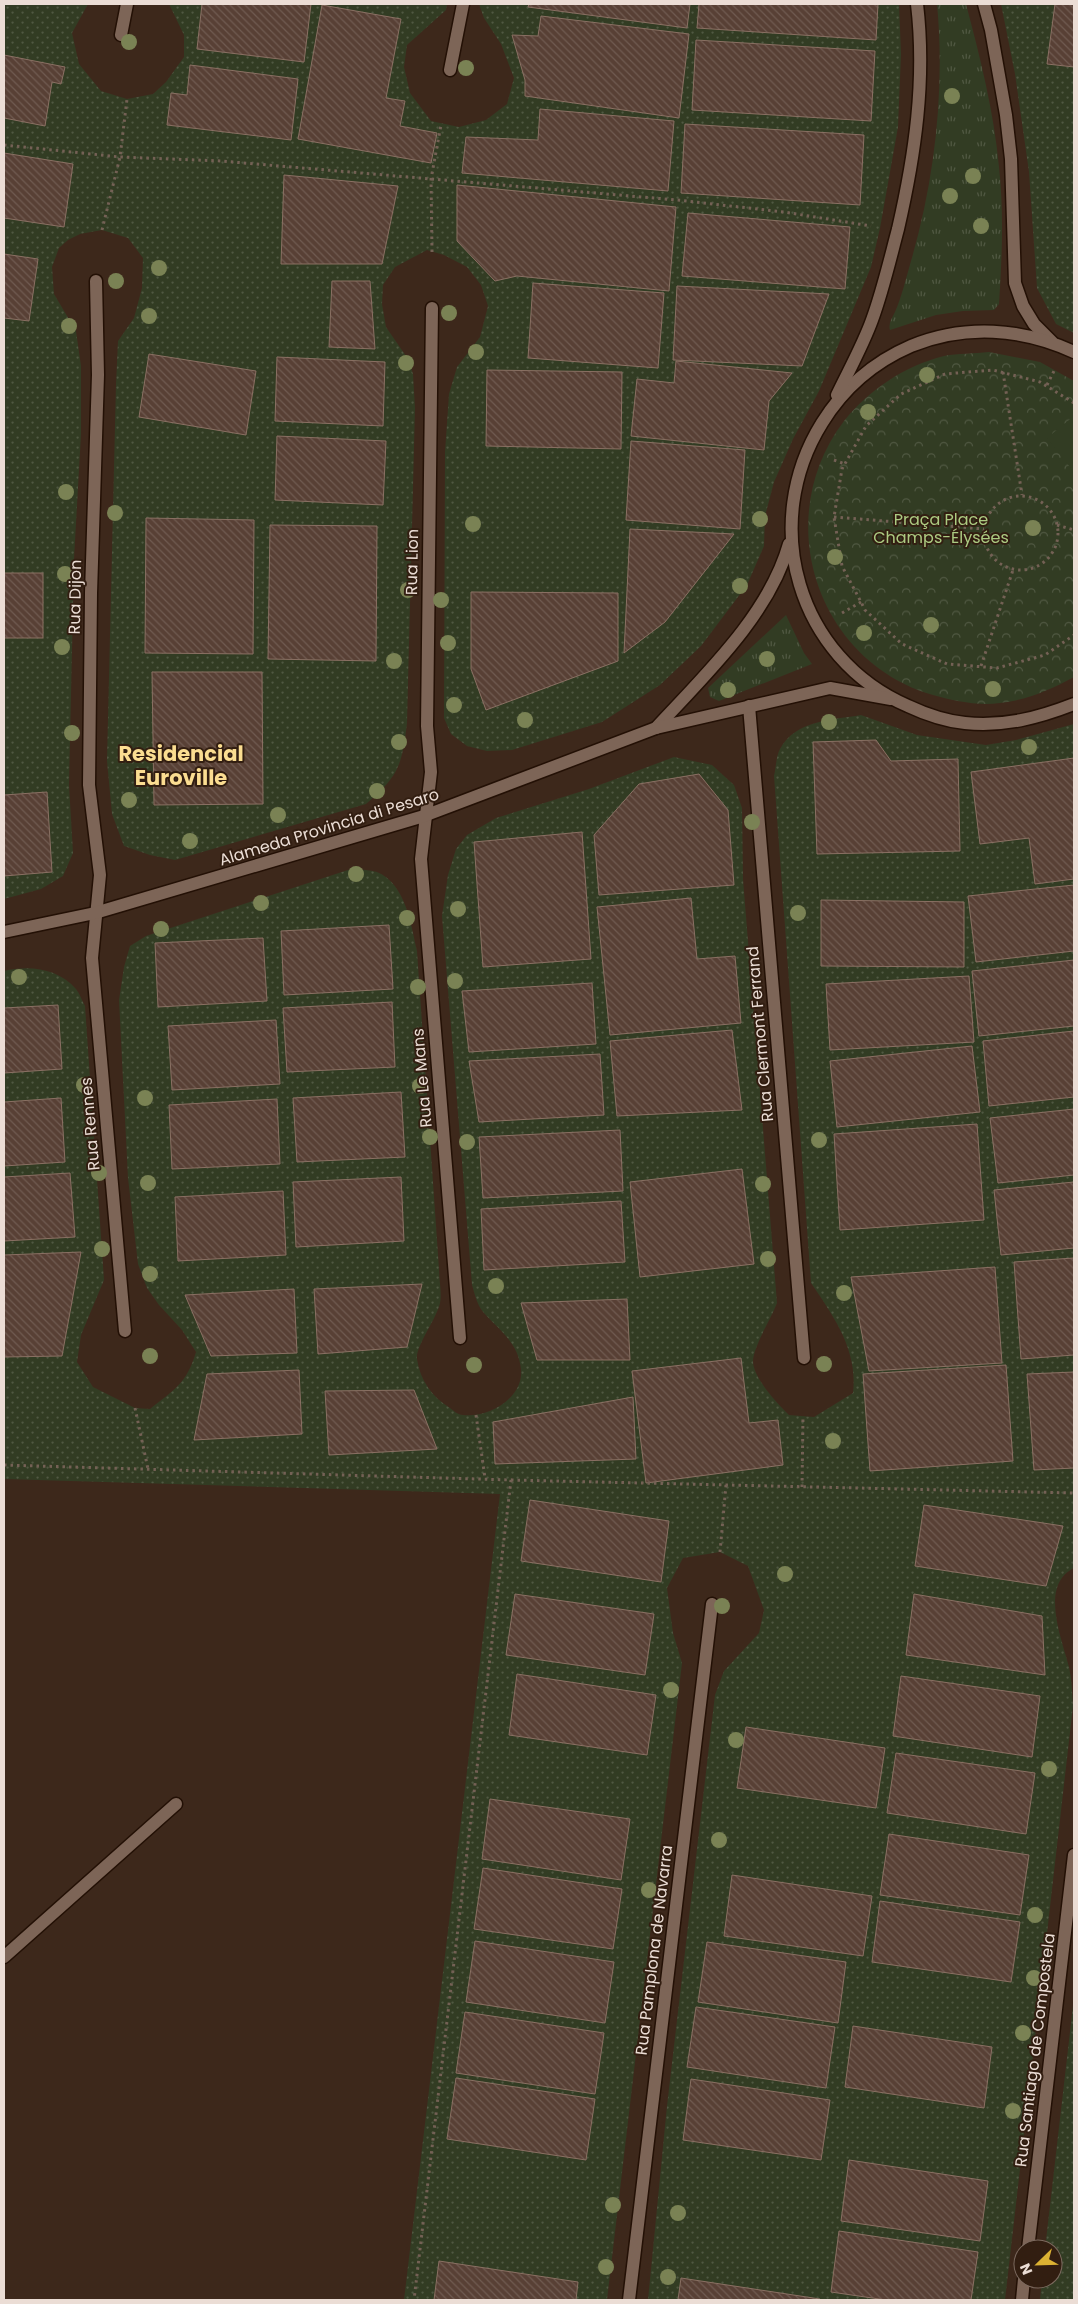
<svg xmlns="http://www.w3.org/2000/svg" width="1078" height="2304" viewBox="0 0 1078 2304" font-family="Poppins,sans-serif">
  <defs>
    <pattern id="grass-tufts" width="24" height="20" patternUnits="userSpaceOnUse" patternTransform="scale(1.25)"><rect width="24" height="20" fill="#323c23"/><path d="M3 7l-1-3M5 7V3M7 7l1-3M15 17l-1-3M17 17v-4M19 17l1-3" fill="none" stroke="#505842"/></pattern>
    <pattern id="park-crowns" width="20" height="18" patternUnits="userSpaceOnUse" patternTransform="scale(1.25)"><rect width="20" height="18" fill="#323c23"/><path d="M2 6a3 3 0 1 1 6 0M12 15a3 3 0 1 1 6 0" fill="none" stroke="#505842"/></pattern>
    <pattern id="garden-dots" width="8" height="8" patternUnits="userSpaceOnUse" patternTransform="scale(1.25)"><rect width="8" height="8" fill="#323c23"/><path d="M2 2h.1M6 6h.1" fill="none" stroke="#505842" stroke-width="1.8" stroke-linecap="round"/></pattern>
    <pattern id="building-back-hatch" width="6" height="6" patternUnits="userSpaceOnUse" patternTransform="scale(1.25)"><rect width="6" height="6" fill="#584035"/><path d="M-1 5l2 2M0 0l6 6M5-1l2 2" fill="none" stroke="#705b51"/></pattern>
  </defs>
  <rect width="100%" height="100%" fill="#3d281b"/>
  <g fill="url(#grass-tufts)">
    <path d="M 937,4 L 966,4 C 980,57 994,112 999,167 C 1004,213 1002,258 999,304 L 994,310 L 963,311 L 936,315 L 890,330 C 888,324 892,318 895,312 C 902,296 906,278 911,261 C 935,179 945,89 937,4 Z"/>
    <polygon points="786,615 804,653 812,664 719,701 710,697 708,688"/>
  </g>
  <path fill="url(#park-crowns)" d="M 989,352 L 1040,362 L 1074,381 L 1074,677 C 1050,690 1027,700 1000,703 C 977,706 955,701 933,695 C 816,661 770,518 844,421 C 869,390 904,366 944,356 C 958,353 974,354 989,352 Z"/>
  <g fill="url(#garden-dots)">
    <path d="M 4,4 L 88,4 L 72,33 L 79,64 L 101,91 L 127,99 L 153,94 L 166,82 L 184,57 L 184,35 L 169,4 L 447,4 L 446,10 L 407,45 L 404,67 L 410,93 L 431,121 L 459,127 L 486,120 L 507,104 L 514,78 L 501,44 L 484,18 L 479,4 L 899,4 L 901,54 L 898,127 L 880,228 L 871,267 L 819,391 L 793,439 L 774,482 L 765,516 L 764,546 L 747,585 L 701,646 L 660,685 L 602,722 L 512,750 L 487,751 L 467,746 L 451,734 L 444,718 L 445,452 L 449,394 L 457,367 L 480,337 L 488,306 L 481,285 L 467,267 L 444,255 L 427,250 L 395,267 L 383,285 L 382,304 L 386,327 L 408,359 L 413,374 L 415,408 L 407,723 C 402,765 399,776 366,804 L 175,860 L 150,855 L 124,846 L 112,814 L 107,761 L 116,384 L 118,341 L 134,318 L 142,288 L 143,258 L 128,238 L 102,230 L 80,234 L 68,240 L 59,248 L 52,267 L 54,294 L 76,331 L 81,366 L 81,434 L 74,559 L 69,785 L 73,853 L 63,876 L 41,889 L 4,899 Z"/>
    <polygon points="1001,4 1074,4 1074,333 1056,324 1037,288 1029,172 1015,74"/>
    <path d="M 861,715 L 917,735 L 986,745 L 1016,740 L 1074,724 L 1074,1568 C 1039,1585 1062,1639 1069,1667 C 1072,1680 1072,1693 1073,1706 L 1005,2300 L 648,2300 L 667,2106 L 715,1695 L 724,1671 L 759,1633 L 764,1610 L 748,1566 L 720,1552 L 683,1558 L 667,1588 L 673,1633 L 682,1663 L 607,2300 L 404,2300 L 500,1494 L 4,1479 L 4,971 C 29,965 58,968 76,989 C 80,994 82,1001 85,1006 L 104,1280 L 81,1335 L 77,1362 L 93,1387 L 135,1408 L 150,1409 C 174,1390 187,1383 196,1352 L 182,1330 L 159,1305 L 147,1288 L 138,1264 L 128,1178 L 119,1000 L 124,967 L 130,946 L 146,936 L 354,868 C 361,870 370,870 377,872 C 406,884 411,925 417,951 L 439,1269 C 439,1280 442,1293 440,1303 C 437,1318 415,1347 417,1359 C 420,1380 432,1397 450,1408 C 454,1411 458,1415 463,1415 C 488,1418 524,1398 521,1369 C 518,1342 500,1331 484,1313 C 477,1305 475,1295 472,1285 L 442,916 L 448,875 L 456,849 L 467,835 L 496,818 L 589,789 L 674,757 L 712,765 L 734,785 L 742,808 L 743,879 L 777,1303 C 771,1319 754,1345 753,1361 C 753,1378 778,1404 789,1415 L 814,1417 L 853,1393 C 858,1350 834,1317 811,1283 L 774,776 C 776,768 776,756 780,749 C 795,720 833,720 861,715 Z"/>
    <polygon points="1074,1997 1074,2300 1040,2300 1042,2279 1053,2279 1053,2249 1045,2249"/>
  </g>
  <polygon fill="#323c23" points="1074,416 1074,472 1047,438"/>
  <g fill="url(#building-back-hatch)" stroke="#8a7063">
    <polygon points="202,4 311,4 304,62 197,49"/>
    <polygon points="529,4 690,4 687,28 528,7"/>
    <polygon points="699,4 878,4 876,40 697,28"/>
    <polygon points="1055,4 1074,4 1074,67 1047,64"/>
    <polygon points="322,5 401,19 386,98 405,101 400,126 437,133 431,163 298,139"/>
    <polygon points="541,16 689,34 679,118 525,96 525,80 512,35 538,36"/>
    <polygon points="696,40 875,51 871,121 692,110"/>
    <polygon points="4,55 65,67 61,84 52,82 45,126 4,118"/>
    <polygon points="190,65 298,79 291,140 167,125 171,93 187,95"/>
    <polygon points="540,109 674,121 668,191 462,173 466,137 538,140"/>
    <polygon points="685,124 864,135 860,205 681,193"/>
    <polygon points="4,153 73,164 64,227 4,218"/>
    <polygon points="284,175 398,186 382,264 281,264"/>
    <polygon points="457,185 676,207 669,291 517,276 495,281 457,241"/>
    <polygon points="688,213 850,227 845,289 682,276"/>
    <polygon points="4,254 38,259 29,321 4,318"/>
    <polygon points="332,281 370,281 375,349 329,347"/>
    <polygon points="533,283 664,293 658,368 528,358"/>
    <polygon points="677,286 829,294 802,366 673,360"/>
    <polygon points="149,354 256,371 246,435 139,417"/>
    <polygon points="277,357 385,362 383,426 275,421"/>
    <polygon points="676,361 792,373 769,401 764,450 631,436 637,379 674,383"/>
    <polygon points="487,370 622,372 621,449 486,446"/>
    <polygon points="277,436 386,441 383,505 275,500"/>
    <polygon points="631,441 745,450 740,529 626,520"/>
    <polygon points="146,518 254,520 253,654 145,653"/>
    <polygon points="270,525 377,526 376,661 268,659"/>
    <polygon points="630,529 734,534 665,622 624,653"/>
    <rect x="4" y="573" width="39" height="65"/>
    <polygon points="471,592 618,593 618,661 486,710 471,669"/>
    <polygon points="152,672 262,672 263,804 154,805"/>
    <polygon points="876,740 891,761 958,759 960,851 817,854 813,742"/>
    <polygon points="1074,758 1074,879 1035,884 1029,838 980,844 971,772"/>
    <polygon points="699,774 728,810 734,885 599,895 594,835 639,784"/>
    <polygon points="47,792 52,872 4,876 4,795"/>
    <polygon points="582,832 591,959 483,967 474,842"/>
    <polygon points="1074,885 1074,951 976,962 968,896"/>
    <polygon points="691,898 697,959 735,956 741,1023 610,1035 597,907"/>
    <polygon points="821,900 964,902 964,967 821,966"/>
    <polygon points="389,925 393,989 284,995 281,931"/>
    <polygon points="263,938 267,1001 158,1007 155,943"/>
    <polygon points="1074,960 1074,1026 979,1036 972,971"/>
    <polygon points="969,976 974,1042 830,1050 826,984"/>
    <polygon points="592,983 596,1044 469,1052 462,991"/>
    <polygon points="392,1002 395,1067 287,1072 283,1008"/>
    <polygon points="58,1005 62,1069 4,1073 4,1008"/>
    <polygon points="276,1020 280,1084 172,1090 168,1026"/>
    <polygon points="732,1030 742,1110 617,1116 610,1041"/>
    <polygon points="1074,1031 1074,1097 989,1106 983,1041"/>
    <polygon points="972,1046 980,1112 837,1127 830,1061"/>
    <polygon points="600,1054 604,1115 479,1122 469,1061"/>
    <polygon points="401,1092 405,1157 297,1162 293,1098"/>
    <polygon points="61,1098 65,1162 4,1166 4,1102"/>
    <polygon points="277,1099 280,1164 172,1169 169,1105"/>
    <polygon points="1074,1109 1074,1175 998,1183 990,1118"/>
    <polygon points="977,1124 984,1220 840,1230 834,1134"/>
    <polygon points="620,1130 623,1191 483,1198 479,1137"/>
    <polygon points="742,1169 754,1264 640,1277 630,1182"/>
    <polygon points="70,1173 75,1237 4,1241 4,1177"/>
    <polygon points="401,1177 404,1241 296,1247 293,1182"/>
    <polygon points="1074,1182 1074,1248 1001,1255 994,1190"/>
    <polygon points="283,1191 286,1255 178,1261 175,1197"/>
    <polygon points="621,1201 625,1262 484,1270 481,1209"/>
    <polygon points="81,1252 62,1356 4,1357 4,1255"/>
    <polygon points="1074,1258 1074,1355 1021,1359 1014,1262"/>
    <polygon points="995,1267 1002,1363 869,1371 851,1277"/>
    <polygon points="422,1284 407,1347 318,1354 314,1289"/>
    <polygon points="294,1289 297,1353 211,1356 185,1295"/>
    <polygon points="627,1299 630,1360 537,1360 521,1303"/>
    <polygon points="741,1358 749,1423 778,1420 783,1465 646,1483 632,1371"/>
    <polygon points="1006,1365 1013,1461 870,1471 863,1374"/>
    <polygon points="299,1370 302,1434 194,1440 207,1374"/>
    <polygon points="1074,1372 1074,1468 1034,1470 1027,1374"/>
    <polygon points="414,1390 437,1449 329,1455 325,1391"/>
    <polygon points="633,1397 636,1459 495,1464 493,1422"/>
    <polygon points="530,1500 669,1521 661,1582 521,1561"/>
    <polygon points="924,1505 1063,1526 1046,1586 915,1566"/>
    <polygon points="515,1594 654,1614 645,1675 506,1655"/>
    <polygon points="914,1594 1042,1616 1045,1675 906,1655"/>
    <polygon points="517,1674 656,1695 647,1755 509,1735"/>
    <polygon points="901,1676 1040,1696 1032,1757 893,1736"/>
    <polygon points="746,1727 885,1748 876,1808 737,1788"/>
    <polygon points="896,1753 1035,1773 1026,1834 887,1813"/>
    <polygon points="490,1799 630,1819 621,1880 482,1859"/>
    <polygon points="889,1834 1029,1855 1020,1915 880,1895"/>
    <polygon points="483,1868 622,1889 613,1949 474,1929"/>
    <polygon points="732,1875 872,1896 863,1956 724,1936"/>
    <polygon points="880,1901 1020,1922 1011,1982 872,1962"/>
    <polygon points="475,1941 614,1962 605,2023 466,2002"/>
    <polygon points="707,1942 846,1962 838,2023 698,2002"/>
    <polygon points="696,2007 835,2027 826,2088 687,2067"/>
    <polygon points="465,2012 604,2033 595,2094 456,2073"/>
    <polygon points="853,2026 992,2047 984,2108 845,2087"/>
    <polygon points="456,2078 595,2099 586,2160 447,2139"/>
    <polygon points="691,2079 830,2100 821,2160 683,2140"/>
    <polygon points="849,2160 988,2181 980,2241 841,2221"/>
    <polygon points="839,2231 978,2252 971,2300 886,2300 831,2292"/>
    <polygon points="439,2261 578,2282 576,2300 434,2300"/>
    <polygon points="681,2278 820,2299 820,2300 678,2300"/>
  </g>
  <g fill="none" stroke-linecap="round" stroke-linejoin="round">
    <g stroke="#231005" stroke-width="15">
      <g id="minor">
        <polyline points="984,4 991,30 1006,115 1011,159 1015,283 1023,306 1034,324 1052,342"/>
        <polyline points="121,35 127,4"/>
        <polyline points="450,70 463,4"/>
        <polyline points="96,281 98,375 91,593 89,785 100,875 92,958 125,1331"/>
        <polyline points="432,308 427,726 431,772 421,859 460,1338"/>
        <path d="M 1074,352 C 1022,328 965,324 911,346 C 874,362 843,389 822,423 C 759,524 797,658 908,706 C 925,714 945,721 965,723 C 1004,727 1038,718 1074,704"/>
        <path d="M 837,395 C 849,370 863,345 872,320 C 883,290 890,259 898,229 C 915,155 926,80 917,4"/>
        <polyline points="749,706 804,1358"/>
        <path d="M 656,728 C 705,675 769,615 789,544"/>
        <polyline points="4,932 95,913 424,816 656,728 830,688 891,699"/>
        <polyline points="4,1957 176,1804"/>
        <polyline points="1028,2249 1074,1855"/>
        <polyline points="629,2300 712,1604"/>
        <polyline points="1022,2300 1024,2279"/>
      </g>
    </g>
    <g stroke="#746155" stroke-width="3" stroke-dasharray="2.5 4" stroke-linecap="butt">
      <polyline points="4,145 120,157 221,161 677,200 784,212 871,226"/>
      <polyline points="102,230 120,157 127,99"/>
      <polyline points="432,252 431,179 441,125"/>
      <polyline points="1003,372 1022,495"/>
      <polyline points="1047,385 1054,371"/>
      <polyline points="1074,403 1040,382 993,370 945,374 901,394 866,426 842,469 834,517 842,566 861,602 865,610 902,644 947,664 997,668 1045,655 1074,635"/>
      <polyline points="834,460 845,464"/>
      <circle cx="1021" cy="533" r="37"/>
      <polyline points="834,517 984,529"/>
      <polyline points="1057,525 1074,530"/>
      <polyline points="842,613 861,602"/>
      <polyline points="981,666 1013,570"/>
      <polyline points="135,1408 148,1469"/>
      <polyline points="476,1415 485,1478"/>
      <polyline points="4,1465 511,1480 414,2300"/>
      <polyline points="511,1480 1074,1493"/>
      <polyline points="802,1487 803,1416"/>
      <polyline points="720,1552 726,1485"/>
    </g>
    <use href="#minor" stroke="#7d6557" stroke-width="12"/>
  </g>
  <g fill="#7a8254">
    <circle cx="129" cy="42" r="8"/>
    <circle cx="466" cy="68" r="8"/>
    <circle cx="952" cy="96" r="8"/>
    <circle cx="973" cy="176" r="8"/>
    <circle cx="950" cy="196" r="8"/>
    <circle cx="981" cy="226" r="8"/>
    <circle cx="159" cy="268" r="8"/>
    <circle cx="116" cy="281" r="8"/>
    <circle cx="449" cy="313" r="8"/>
    <circle cx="149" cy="316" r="8"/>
    <circle cx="69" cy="326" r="8"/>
    <circle cx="476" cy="352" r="8"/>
    <circle cx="406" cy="363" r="8"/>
    <circle cx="927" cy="375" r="8"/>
    <circle cx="868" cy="412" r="8"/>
    <circle cx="66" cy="492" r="8"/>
    <circle cx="115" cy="513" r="8"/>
    <circle cx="760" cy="519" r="8"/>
    <circle cx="473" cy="524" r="8"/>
    <circle cx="1033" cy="528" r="8"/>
    <circle cx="835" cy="557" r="8"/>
    <circle cx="65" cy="574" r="8"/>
    <circle cx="740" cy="586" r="8"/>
    <circle cx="408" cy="590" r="8"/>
    <circle cx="441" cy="600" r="8"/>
    <circle cx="931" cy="625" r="8"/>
    <circle cx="864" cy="633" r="8"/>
    <circle cx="448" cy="643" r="8"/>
    <circle cx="62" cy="647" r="8"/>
    <circle cx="767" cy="659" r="8"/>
    <circle cx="394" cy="661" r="8"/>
    <circle cx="993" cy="689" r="8"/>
    <circle cx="728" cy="690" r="8"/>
    <circle cx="454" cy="705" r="8"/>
    <circle cx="525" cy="720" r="8"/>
    <circle cx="829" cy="722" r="8"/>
    <circle cx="72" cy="733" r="8"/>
    <circle cx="399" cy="742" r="8"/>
    <circle cx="1029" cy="747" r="8"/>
    <circle cx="377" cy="791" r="8"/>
    <circle cx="129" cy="800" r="8"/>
    <circle cx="278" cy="815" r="8"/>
    <circle cx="752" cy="822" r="8"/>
    <circle cx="190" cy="841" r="8"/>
    <circle cx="356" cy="874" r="8"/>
    <circle cx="261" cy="903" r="8"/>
    <circle cx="458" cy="909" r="8"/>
    <circle cx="798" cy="913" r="8"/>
    <circle cx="407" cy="918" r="8"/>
    <circle cx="161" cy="929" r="8"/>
    <circle cx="19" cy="977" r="8"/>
    <circle cx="455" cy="981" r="8"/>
    <circle cx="418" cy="987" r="8"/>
    <circle cx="84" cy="1085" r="8"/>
    <circle cx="420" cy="1086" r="8"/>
    <circle cx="145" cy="1098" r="8"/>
    <circle cx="430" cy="1137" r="8"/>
    <circle cx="819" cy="1140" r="8"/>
    <circle cx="467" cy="1142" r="8"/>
    <circle cx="99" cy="1173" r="8"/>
    <circle cx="148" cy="1183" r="8"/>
    <circle cx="763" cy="1184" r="8"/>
    <circle cx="102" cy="1249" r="8"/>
    <circle cx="768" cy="1259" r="8"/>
    <circle cx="150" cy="1274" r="8"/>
    <circle cx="496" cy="1286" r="8"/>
    <circle cx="844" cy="1293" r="8"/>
    <circle cx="150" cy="1356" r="8"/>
    <circle cx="824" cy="1364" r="8"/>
    <circle cx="474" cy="1365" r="8"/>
    <circle cx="833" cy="1441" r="8"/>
    <circle cx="785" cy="1574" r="8"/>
    <circle cx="722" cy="1606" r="8"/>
    <circle cx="671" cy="1690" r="8"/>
    <circle cx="736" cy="1740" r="8"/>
    <circle cx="1049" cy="1769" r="8"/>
    <circle cx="719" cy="1840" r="8"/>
    <circle cx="649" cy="1890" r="8"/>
    <circle cx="1035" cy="1915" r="8"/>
    <circle cx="1034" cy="1978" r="8"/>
    <circle cx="1023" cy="2033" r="8"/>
    <circle cx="1013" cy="2111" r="8"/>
    <circle cx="613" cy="2205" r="8"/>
    <circle cx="678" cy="2213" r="8"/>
    <circle cx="606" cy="2267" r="8"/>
    <circle cx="668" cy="2277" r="8"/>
  </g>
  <g text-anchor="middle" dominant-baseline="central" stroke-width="4" stroke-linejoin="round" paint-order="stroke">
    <g font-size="16" fill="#accb82" stroke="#321e11">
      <text x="941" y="519">Praça Place<tspan x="941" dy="18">Champs-Élysées</tspan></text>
    </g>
    <g font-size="16" fill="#ebddd5" stroke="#321e11">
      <text transform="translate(412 562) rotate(-89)">Rua Lion</text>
      <text transform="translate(75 597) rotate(-89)">Rua Dijon</text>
      <text transform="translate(329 827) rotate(-17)">Alameda Provincia di Pesaro</text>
      <text transform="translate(760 1034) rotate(-95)">Rua Clermont Ferrand</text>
      <text transform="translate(422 1078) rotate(-95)">Rua Le Mans</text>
      <text transform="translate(90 1124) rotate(-95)">Rua Rennes</text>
      <text transform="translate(654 1950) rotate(-83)">Rua Pamplona de Navarra</text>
      <text transform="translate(1035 2050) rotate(-83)">Rua Santiago de Compostela</text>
    </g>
    <g font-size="21" font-weight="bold" fill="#fbdd91" stroke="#321e11">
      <text x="181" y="753">Residencial<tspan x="181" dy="24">Euroville</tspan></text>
    </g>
  </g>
  <rect width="1078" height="2304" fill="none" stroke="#ebddd5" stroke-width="10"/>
  <g transform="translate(1038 2264) rotate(247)"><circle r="24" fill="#321e11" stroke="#7c6a5f"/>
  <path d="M0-4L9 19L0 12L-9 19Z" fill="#dcb233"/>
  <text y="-8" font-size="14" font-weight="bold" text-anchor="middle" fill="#ebddd5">N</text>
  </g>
</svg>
